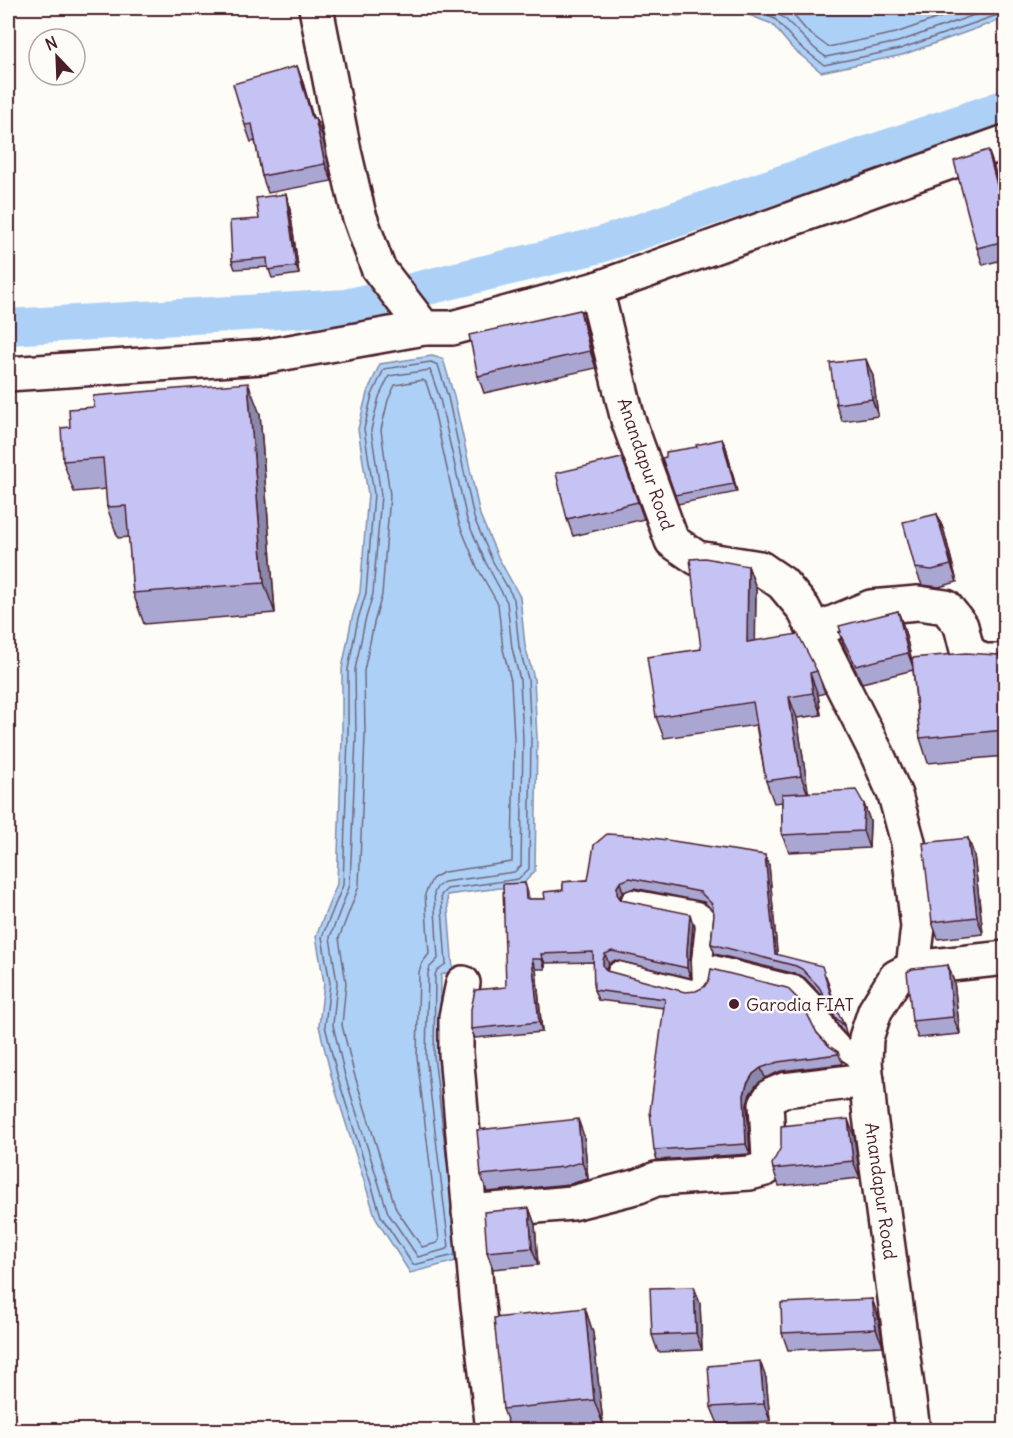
<svg xmlns="http://www.w3.org/2000/svg" width="1013" height="1438" viewBox="0 0 1013 1438" font-family="Delius,sans-serif">
  <rect width="100%" height="100%" fill="#fdfcf7"/>
  <filter id="ink" filterUnits="userSpaceOnUse"><feTurbulence type="fractalNoise" baseFrequency=".0167" numOctaves="2"/><feDisplacementMap in="SourceGraphic" scale="12" xChannelSelector="R" yChannelSelector="G"/><feConvolveMatrix kernelMatrix="1 2 1 2 8 2 1 2 1" color-interpolation-filters="sRGB"/></filter>
  <g filter="url(#ink)">
    <g fill="#add1f6" stroke="#858aa5" stroke-width="1.5">
      <polygon points="658,8 1005,8 1006,18 902,55 821,72 792,48 772,24 734,9 677,16"/>
      <polygon points="432,356 443,359 454,396 480,515 498,557 520,597 525,646 534,678 537,738 535,871 522,885 447,895 453,970 441,975 440,1056 464,1259 410,1273 376,1219 332,1079 319,1026 324,983 316,936 337,884 342,737 342,669 352,618 360,592 368,494 358,429 367,393 380,364"/>
    </g>
    <g fill="none" stroke-linecap="round" stroke-linejoin="round">
      <g stroke="#72667c" stroke-width="1.5">
        <polyline points="747,8 775,19 797,44 824,65 900,49 1006,12"/>
        <path d="M 767,8 C 791,17 804,44 826,57 L 898,42 L 994,8"/>
        <polyline points="787,8 808,32 828,47 896,33 967,8"/>
        <polygon points="430,370 440,399 467,520 486,563 507,602 512,648 520,680 523,739 521,866 514,872 444,882 437,887 434,893 438,959 430,967 428,973 426,1056 449,1247 447,1249 418,1257 388,1213 345,1076 333,1025 337,983 330,937 350,885 356,737 355,670 365,621 373,594 381,495 371,430 379,397 389,376"/>
        <polygon points="423,380 426,382 432,401 459,523 477,567 498,604 503,649 511,681 514,739 512,862 444,872 432,879 425,894 429,954 422,963 419,972 417,1057 439,1240 437,1243 422,1247 396,1209 354,1073 342,1025 346,983 339,938 359,886 365,737 364,671 374,623 382,595 390,495 381,430 388,400 395,385"/>
        <polyline points="447,1162 434,1056 435,975 437,970 446,964 441,895 447,889 518,879 529,869 531,738 528,679 519,647 514,599 492,560 474,518 448,397 438,365 431,362 384,369 372,395 364,429 374,494 366,593 358,619 348,669 348,737 343,885 322,937 330,983 325,1026 338,1078 381,1216 413,1265 455,1255"/>
      </g>
      <polyline stroke="#add1f6" stroke-width="36" points="8,327 346,307 600,245 1006,107"/>
      <g stroke="#4a1f2b" stroke-width="24">
        <g id="service">
          <polyline points="632,900 697,912 704,917 706,926 702,961 709,965 797,987 814,1005 830,1035 841,1047 865,1062"/>
          <polyline points="618,972 691,990 698,989 703,983 702,961"/>
        </g>
      </g>
      <g stroke="#4a1f2b" stroke-width="38">
        <g id="minor">
          <polyline points="316,8 344,151 359,215 378,268 424,328"/>
          <polyline points="8,374 262,357 424,328 452,328 596,289"/>
          <polyline points="814,631 871,607 918,603 946,607 961,626 967,650 981,661 1006,661"/>
          <polyline points="913,968 918,927 908,842 895,795 878,756 803,608 782,583 760,568 697,558 672,541 628,420 596,289 1006,142"/>
          <polyline points="463,983 456,1017 456,1053 477,1297 493,1430"/>
          <polyline points="469,1212 572,1203 639,1186 656,1179 750,1173 765,1169 769,1158 766,1104 772,1095 784,1090 867,1080"/>
          <polyline points="913,1430 870,1116 865,1062 866,1038 875,1011 896,977 913,968 1006,958"/>
        </g>
      </g>
      <use href="#service" stroke="#fdfcf7" stroke-width="20"/>
      <use href="#minor" stroke="#fdfcf7" stroke-width="33"/>
    </g>
    <g fill="#a9a7d2" stroke="#4a1f2b" stroke-width="1.5">
      <polygon points="297,66 303,83 313,118 315,118 322,135 332,181 268,193 262,176 255,141 251,142 245,125"/>
      <polygon points="988,150 994,167 1005,210 1005,259 983,265 977,248"/>
      <polygon points="289,203 299,274 272,278 268,267 235,269 232,261 259,219"/>
      <polygon points="586,327 596,368 484,393 478,376"/>
      <polygon points="873,376 878,416 842,421 836,404"/>
      <polygon points="260,414 275,613 144,624 133,593 129,537 118,538 107,507 106,489 74,492 63,461"/>
      <polygon points="726,447 737,492 678,504 662,458"/>
      <polygon points="622,458 644,519 573,536 567,519"/>
      <polygon points="937,514 944,531 957,582 939,587 922,585 915,568"/>
      <polygon points="748,566 756,588 755,640 817,671 825,693 818,695 821,715 797,718 808,792 864,804 870,821 869,848 789,852 782,835 782,802 774,803 766,781 756,725 664,738 656,717 701,649"/>
      <polygon points="898,611 904,628 913,665 997,655 1005,653 1005,756 928,763 920,738 913,670 862,683 845,649 839,632"/>
      <polygon points="968,838 974,855 983,934 938,939 932,922"/>
      <polygon points="769,865 777,955 826,976 836,1008 844,1025 847,1036 840,1028 823,997 805,978 800,975 715,954 711,944 714,914 714,912 704,902 634,888 623,892 620,897 621,900 693,924 690,960 691,978 615,960 609,964 606,970 606,971 817,1033 829,1046 838,1052 842,1062 842,1064 781,1071 765,1078 757,1084 750,1094 747,1105 750,1154 657,1160 654,1150 664,1008 598,1000 594,990 594,962 545,963 545,969 536,969 542,1032 475,1038 471,1029 506,987 528,893 529,899 545,899 563,890 563,882"/>
      <polygon points="948,965 954,982 960,1034 918,1038 912,1021"/>
      <polygon points="584,1136 588,1179 569,1184 487,1192 481,1175"/>
      <polygon points="854,1136 860,1178 779,1186 773,1169"/>
      <polygon points="529,1208 535,1225 538,1265 493,1269 487,1252"/>
      <polygon points="694,1287 700,1304 702,1350 658,1352 652,1335"/>
      <polygon points="872,1299 878,1316 883,1346 788,1350 782,1333"/>
      <polygon points="585,1308 593,1333 603,1424 541,1431 511,1431 503,1409"/>
      <polygon points="766,1378 770,1421 718,1424 711,1407"/>
    </g>
    <g fill="#8a88ab" stroke="#4a1f2b" stroke-width="1.5">
      <polygon points="297,66 303,83 318,135 312,118"/>
      <polygon points="315,118 322,135 332,181 325,164"/>
      <polygon points="988,150 994,167 1005,210 1005,217"/>
      <polygon points="286,194 289,203 299,274 296,266"/>
      <polygon points="580,310 586,327 596,368 590,351"/>
      <polygon points="866,359 873,376 878,416 872,399"/>
      <polygon points="248,383 260,414 275,613 264,583"/>
      <polygon points="722,439 726,447 737,492 734,484"/>
      <polygon points="937,514 944,531 957,582 951,565"/>
      <polygon points="748,566 756,588 755,663 747,642"/>
      <polygon points="898,611 904,628 914,670 908,653"/>
      <polygon points="810,673 818,695 821,715 813,693"/>
      <polygon points="789,697 797,718 809,797 801,776"/>
      <polygon points="864,804 870,821 869,848 863,831"/>
      <polygon points="968,838 974,855 983,934 977,917"/>
      <polygon points="765,855 769,865 778,961 775,954"/>
      <polygon points="620,882 623,892 620,897 621,903 617,894 617,887"/>
      <polygon points="525,883 528,893 530,908 526,899"/>
      <polygon points="690,914 693,924 690,960 691,978 687,968 687,950"/>
      <polygon points="541,954 545,963 545,969 542,959"/>
      <polygon points="605,954 609,964 606,970 607,976 603,966 603,960"/>
      <polygon points="532,959 536,969 542,1032 539,1022"/>
      <polygon points="948,965 954,982 960,1034 953,1017"/>
      <polygon points="761,1068 765,1078 757,1084 750,1094 747,1105 750,1154 746,1144 744,1095 747,1084 753,1074"/>
      <polygon points="578,1119 584,1136 588,1179 582,1162"/>
      <polygon points="848,1119 854,1136 860,1178 853,1161"/>
      <polygon points="529,1208 535,1225 538,1265 532,1248"/>
      <polygon points="694,1287 700,1304 702,1350 696,1333"/>
      <polygon points="872,1299 878,1316 883,1346 876,1329"/>
      <polygon points="585,1308 593,1333 603,1424 594,1400"/>
      <polygon points="760,1361 766,1378 770,1421 764,1404"/>
    </g>
    <g fill="#c5c2f4" stroke="#4a1f2b" stroke-width="1.5">
      <polygon points="297,66 312,118 315,118 325,164 262,176 252,124 245,125 233,84"/>
      <polygon points="988,150 1005,217 1005,241 977,248 954,161"/>
      <polygon points="286,194 296,266 268,270 267,258 232,261 230,221 259,219 256,198"/>
      <polygon points="580,310 590,351 478,376 469,335"/>
      <polygon points="866,359 872,399 836,404 830,363"/>
      <polygon points="248,383 264,583 133,593 126,506 107,507 103,458 63,461 61,428 70,427 69,409 94,407 93,396"/>
      <polygon points="722,439 734,484 675,495 662,458 666,457 666,452 697,447 696,445"/>
      <polygon points="622,458 638,502 567,519 556,473"/>
      <polygon points="937,514 951,565 932,570 915,568 903,522"/>
      <polygon points="705,558 748,566 747,642 798,634 817,671 810,673 813,693 789,697 801,776 766,781 753,702 656,717 647,657 701,649 690,559"/>
      <polygon points="898,611 908,653 856,666 839,632 841,632 839,626"/>
      <polygon points="966,653 997,655 1005,653 1005,730 920,738 912,658"/>
      <polygon points="856,790 864,804 863,831 782,835 782,794"/>
      <polygon points="607,834 640,836 765,855 775,954 822,966 834,1005 844,1025 844,1026 836,1018 819,987 802,969 796,966 711,944 714,914 712,904 700,892 630,878 620,882 617,887 617,894 621,900 690,914 687,950 687,968 612,951 605,954 603,960 603,966 607,971 685,992 696,991 704,987 709,980 711,969 787,988 801,1002 817,1033 829,1046 838,1052 838,1054 778,1062 761,1068 753,1074 747,1084 744,1095 746,1144 654,1150 650,1111 665,999 594,990 593,952 541,954 542,959 532,959 539,1022 471,1029 471,1009 475,990 506,987 503,884 525,883 526,899 545,899 544,892 563,890 563,882 588,880 594,845"/>
      <polygon points="968,838 977,917 932,922 923,843"/>
      <polygon points="948,965 953,1017 912,1021 907,972 912,969"/>
      <polygon points="578,1119 582,1162 563,1167 481,1175 477,1130"/>
      <polygon points="848,1119 853,1161 773,1169 772,1164 781,1147 781,1126"/>
      <polygon points="529,1208 532,1248 487,1252 484,1212"/>
      <polygon points="694,1287 696,1333 652,1335 650,1288"/>
      <polygon points="872,1299 876,1329 782,1333 781,1303"/>
      <polygon points="585,1308 594,1400 503,1409 494,1318"/>
      <polygon points="760,1361 764,1404 711,1407 708,1366"/>
    </g>
  </g>
  <circle fill="#4a1f2b" stroke="#fdfcf7" stroke-width="2" cx="734" cy="1004" r="6"/>
  <g text-anchor="middle" dominant-baseline="central" stroke-width="5" stroke-linejoin="round" paint-order="stroke">
    <g font-size="18" fill="#4a1f2b" stroke="#fdfcf7">
      <text transform="translate(646 464) rotate(71)">Anandapur Road</text>
      <text transform="translate(881 1191) rotate(82)">Anandapur Road</text>
    </g>
    <g font-size="18" fill="#4a1f2b" stroke="#fdfcf7" text-anchor="start">
      <text x="746" y="1004">Garodia FIAT</text>
    </g>
  </g>
  <rect width="1013" height="1438" fill="none" stroke="#fdfcf7" stroke-width="30"/>
  <rect x="15" y="15" width="983" height="1408" fill="none" stroke="#4a1f2b" stroke-width="2" filter="url(#ink)"/>
  <g transform="translate(57 57) rotate(337)"><circle r="28" fill="#fdfcf7" stroke="#b5a4a5" stroke-width="1.5"/>
  <path d="M0-4.5L10 22L0 15L-10 22Z" fill="#4a1f2b"/>
  <text y="-9" font-size="16" font-weight="bold" text-anchor="middle" fill="#4a1f2b">N</text>
  </g>
</svg>
